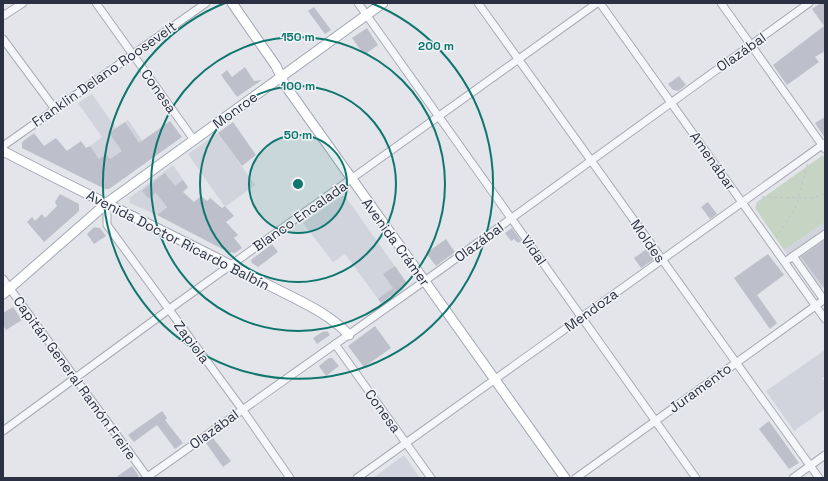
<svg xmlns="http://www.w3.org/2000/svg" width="828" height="481" viewBox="0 0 828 481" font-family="'Space Grotesk',sans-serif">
  <rect width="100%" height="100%" fill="#e3e5ea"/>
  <g fill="#d1d4dc">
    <polygon points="92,94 116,128 128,120 154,157 117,154 110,159 106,154 99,159 90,146 102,137 78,103"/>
    <polygon points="218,133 255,185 225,207 188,154"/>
    <polygon points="173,165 188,187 157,215 130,203 129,198"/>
    <polygon points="342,196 345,196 406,282 406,285 381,303 345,254 333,262 303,223"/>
    <polygon points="825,222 825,286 815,293 784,250"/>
    <polygon points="825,350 825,376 822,378 825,382 825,409 794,431 766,391"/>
    <polygon points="404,455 420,478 373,478"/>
  </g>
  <polygon fill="#c6d4c4" points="823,155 825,159 825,222 784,250 755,208 757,202"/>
  <g fill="#bdc0ca">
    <polygon points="821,3 825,3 825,51 815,57 819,62 787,85 773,65 824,26 812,9"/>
    <polygon points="314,7 331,30 325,34 308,11"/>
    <polygon points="367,28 378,45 364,55 352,38"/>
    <polygon points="245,67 254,81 262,80 237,97 221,75 227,70 232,77"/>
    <polygon points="679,76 686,85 678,91 673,90 668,84"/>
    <polygon points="825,117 825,138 815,123"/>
    <polygon points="170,121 182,137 109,189 105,189 22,148 22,142 34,133 44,146 56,138 67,151 81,141 86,148 90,146 99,159 106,154 110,159 122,151 109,133 125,122 139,143"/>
    <polygon points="233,122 256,155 242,166 218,133"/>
    <polygon points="165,173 175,186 183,180 188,187 183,192 194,202 201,196 207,201 210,198 222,208 225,206 234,216 226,222 238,235 234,238 242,248 235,253 228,252 157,215 167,207 156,193 148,198 142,191"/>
    <polygon points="60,194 79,204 79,211 44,242 27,222 32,217 35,221 42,214 45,218 57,206 55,202"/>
    <polygon points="708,202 717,214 710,219 701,207"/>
    <polygon points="94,227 100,228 106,236 94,244 87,234"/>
    <polygon points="512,228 521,241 518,243 514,239 511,241 505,233"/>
    <polygon points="446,239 455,252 436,266 426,253"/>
    <polygon points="825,240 825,289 801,257"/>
    <polygon points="272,244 278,252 258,267 252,263 251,260"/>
    <polygon points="648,248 653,256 653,260 641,268 634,258"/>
    <polygon points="768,254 784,275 757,295 777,323 770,329 734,278"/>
    <polygon points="395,266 406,282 406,285 381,303 378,299 393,288 383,274"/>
    <polygon points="13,307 22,320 6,330 3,325 3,313"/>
    <polygon points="375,326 391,348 364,367 348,346"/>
    <polygon points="324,331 325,332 327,331 330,335 317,344 313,338"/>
    <polygon points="329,358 332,358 339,366 326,376 319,366"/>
    <polygon points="162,411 167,418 165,420 183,443 175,449 157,425 134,442 128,435"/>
    <polygon points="769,421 799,463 789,469 759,429"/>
    <polygon points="213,438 231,461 223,467 206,443"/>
    <polygon points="132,466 139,476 136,478 115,478"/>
  </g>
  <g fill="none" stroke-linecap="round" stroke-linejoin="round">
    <g stroke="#a8abb4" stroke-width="9">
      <g id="minor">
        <polyline points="96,3 194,140"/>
        <polyline points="358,3 696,478"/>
        <polyline points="478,3 819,478"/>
        <polyline points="600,3 825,319"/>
        <polyline points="721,3 825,149"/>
        <polyline points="3,16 23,3"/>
        <polyline points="3,39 55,109"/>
        <polyline points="3,146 206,3"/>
        <polyline points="107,203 107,225 242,409 290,478"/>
        <polyline points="793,256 824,300"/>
        <polyline points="789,259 825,234"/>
        <polyline points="3,279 148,478"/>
        <polyline points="335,344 431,478"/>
        <polyline points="3,431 168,310 597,3"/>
        <polyline points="146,478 440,270 809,3"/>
        <polyline points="357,478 825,143"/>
        <polyline points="576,478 825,299"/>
        <polyline points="793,478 825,455"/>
      </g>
    </g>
    <g stroke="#a2a8b5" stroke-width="11">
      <g id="major">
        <polyline points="232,3 276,66 285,85 565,478"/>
        <path d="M 3,151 C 88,196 176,236 261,281 C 290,297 326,310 349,335"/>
        <polyline points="3,294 107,203 383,3"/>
      </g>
    </g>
    <g stroke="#c0c3c9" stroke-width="1" stroke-dasharray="3 3" stroke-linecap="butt">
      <polyline points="762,197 813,198 825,194"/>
      <polyline points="776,238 795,209 808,163"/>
    </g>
    <use href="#minor" stroke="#f5f6f9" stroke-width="7"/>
    <use href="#major" stroke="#fff" stroke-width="9"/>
  </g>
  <circle cx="298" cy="184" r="49" fill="#0f766e" fill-opacity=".12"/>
  <g fill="none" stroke="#0f766e" stroke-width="2">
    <circle cx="298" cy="184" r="49"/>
    <circle cx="298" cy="184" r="98"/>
    <circle cx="298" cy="184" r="147"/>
    <path d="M371 3A195 195 0 1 1 225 3"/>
  </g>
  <g text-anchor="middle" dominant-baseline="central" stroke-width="3" stroke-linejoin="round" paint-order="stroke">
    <g font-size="14" fill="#2b3142" stroke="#f2f4f8">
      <text transform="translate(741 52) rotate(-35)">Olazábal</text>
      <text transform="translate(104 74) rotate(-35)">Franklin Delano Roosevelt</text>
      <text transform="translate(159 91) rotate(55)">Conesa</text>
      <text transform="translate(235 110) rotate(-36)">Monroe</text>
      <text transform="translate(713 161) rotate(55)">Amenábar</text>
      <text transform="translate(300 216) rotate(-35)">Blanco Encalada</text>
      <text transform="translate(178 240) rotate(27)">Avenida Doctor Ricardo Balbín</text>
      <text transform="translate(648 241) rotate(55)">Moldes</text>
      <text transform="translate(396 242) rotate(54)">Avenida Crámer</text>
      <text transform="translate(479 242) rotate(-36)">Olazábal</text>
      <text transform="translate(534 250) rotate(55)">Vidal</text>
      <text transform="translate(591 310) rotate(-36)">Mendoza</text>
      <text transform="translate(192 342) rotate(53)">Zapiola</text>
      <text transform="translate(75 378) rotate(54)">Capitán General Ramón Freire</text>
      <text transform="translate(700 388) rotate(-36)">Juramento</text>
      <text transform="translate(383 411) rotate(54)">Conesa</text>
      <text transform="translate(214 429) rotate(-36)">Olazábal</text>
    </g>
  </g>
  <circle cx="298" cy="184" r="6" fill="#0f766e" stroke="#f2f4f8" stroke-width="2"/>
  <g font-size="12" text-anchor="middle" font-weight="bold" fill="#0f766e" stroke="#f2f4f8" stroke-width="3" stroke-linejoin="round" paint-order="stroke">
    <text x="298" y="41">150 m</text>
    <text x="436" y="50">200 m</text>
    <text x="298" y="90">100 m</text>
    <text x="298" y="139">50 m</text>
  </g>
  <rect width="828" height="481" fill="none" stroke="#2b3142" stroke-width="8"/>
</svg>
